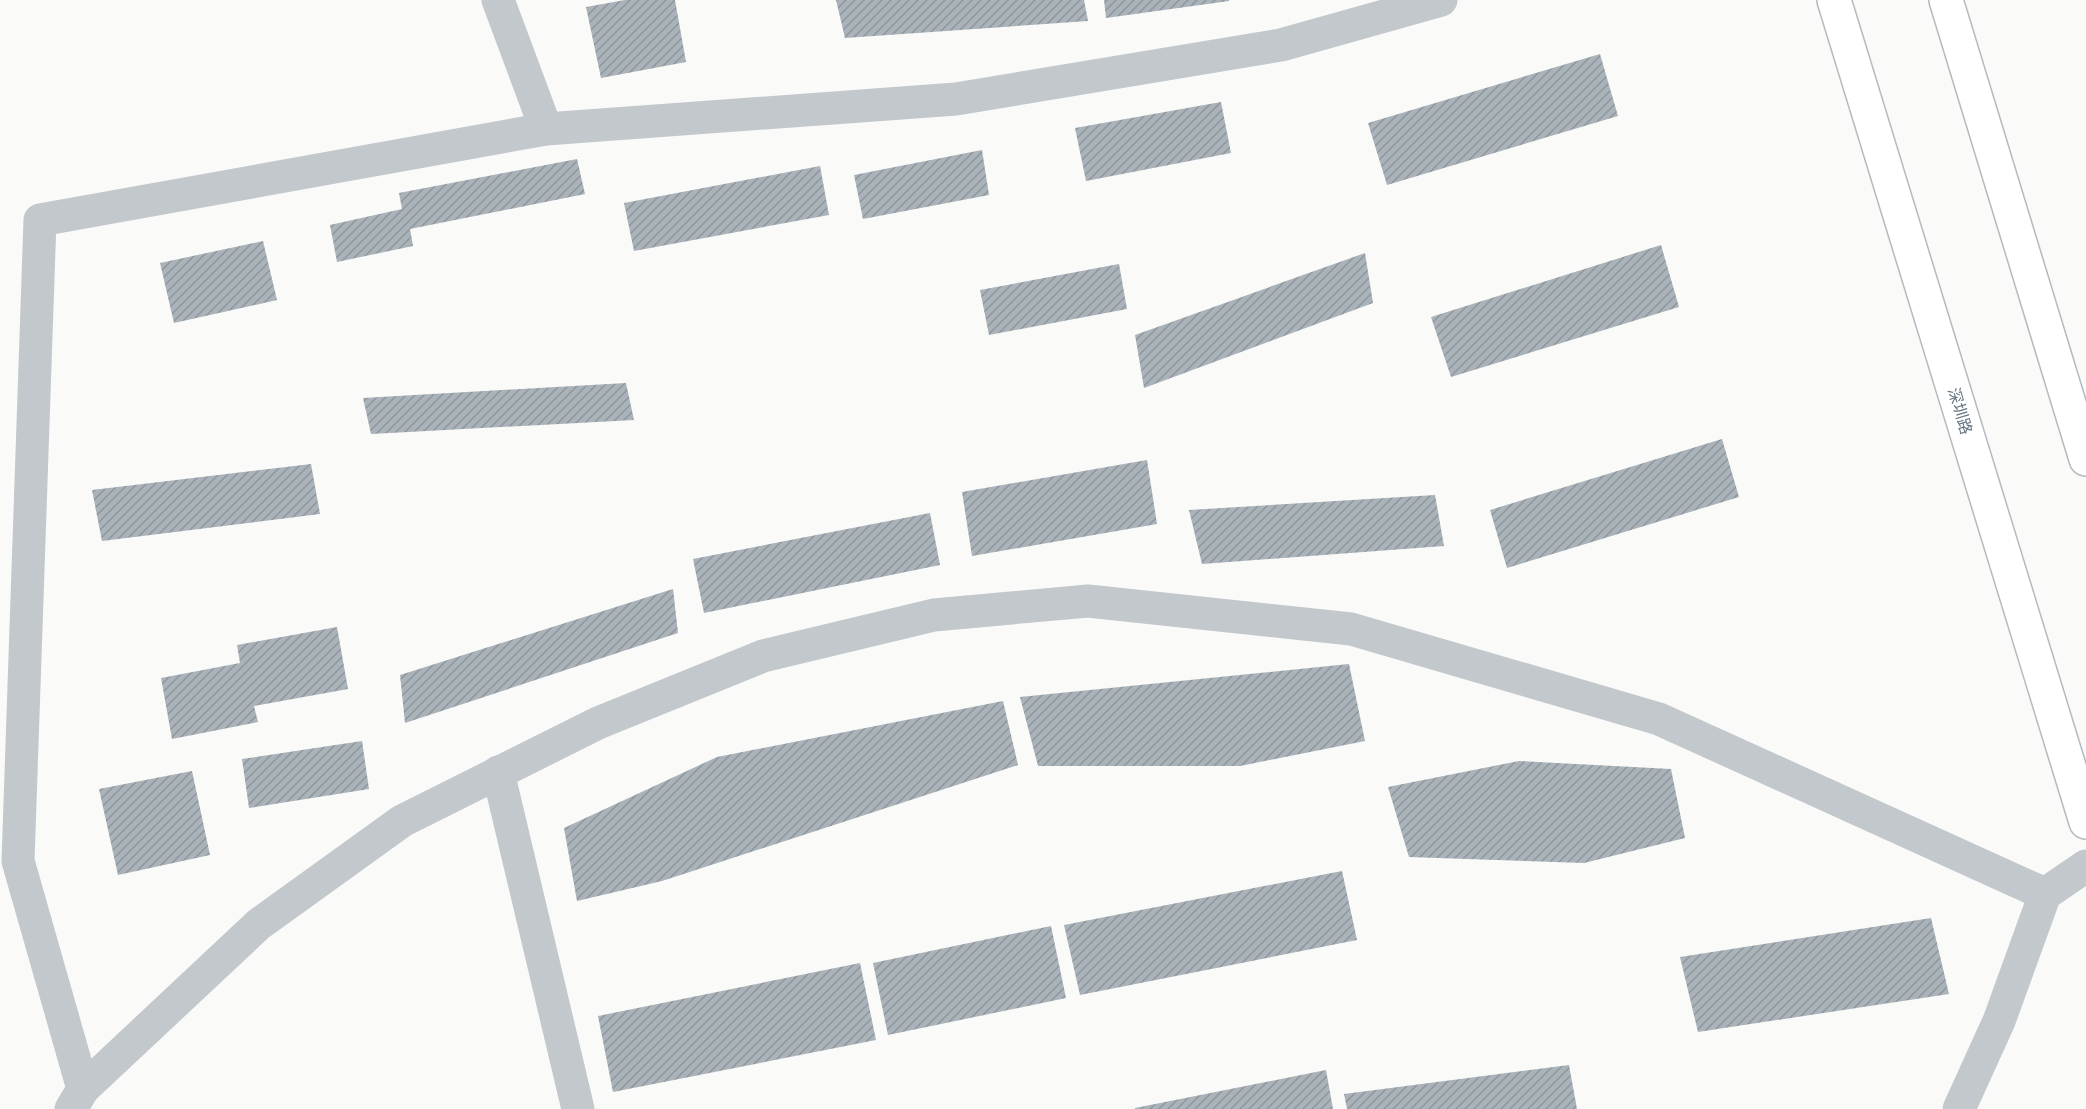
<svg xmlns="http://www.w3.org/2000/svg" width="2086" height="1109" viewBox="0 0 2086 1109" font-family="Jost,'Noto Sans SC',sans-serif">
  <defs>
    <pattern id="building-hatch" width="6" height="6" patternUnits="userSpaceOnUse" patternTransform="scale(1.5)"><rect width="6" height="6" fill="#aab3b9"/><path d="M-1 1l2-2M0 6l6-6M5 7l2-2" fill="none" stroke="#8e969c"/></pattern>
  </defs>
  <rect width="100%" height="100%" fill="#fafaf8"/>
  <g fill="url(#building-hatch)">
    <polygon points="625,0 675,0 686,62 601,78 586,7"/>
    <polygon points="836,0 1084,0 1088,21 845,38"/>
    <polygon points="1104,0 1229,0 1229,1 1106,18"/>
    <polygon points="1600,54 1618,116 1387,185 1368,123"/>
    <polygon points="1221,102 1231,153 1086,181 1075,128"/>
    <polygon points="982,150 989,195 863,219 854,175"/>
    <polygon points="577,159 585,194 410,229 413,246 337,262 330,225 402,209 399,193"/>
    <polygon points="820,166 829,215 634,251 624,203"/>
    <polygon points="263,241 277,300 174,323 160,263"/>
    <polygon points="1661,245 1679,307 1451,377 1431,317"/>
    <polygon points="1365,253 1373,303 1144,388 1135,335"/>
    <polygon points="1119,264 1127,309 989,335 980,290"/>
    <polygon points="626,383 634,420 371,434 363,398"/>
    <polygon points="1722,439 1739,497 1507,568 1490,510"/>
    <polygon points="1147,460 1157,524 972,556 962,492"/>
    <polygon points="311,464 320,514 102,541 92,490"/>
    <polygon points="1435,495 1444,546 1202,564 1189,510"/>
    <polygon points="930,513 940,565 704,613 693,559"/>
    <polygon points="673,589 678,633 405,723 400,675"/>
    <polygon points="337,627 348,689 254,706 258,722 172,739 161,678 240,663 237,645"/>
    <polygon points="1349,664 1365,741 1240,766 1038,766 1020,697"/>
    <polygon points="1003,701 1018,765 662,881 577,901 564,828 717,757"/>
    <polygon points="362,741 369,789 249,808 242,759"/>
    <polygon points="1519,761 1671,769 1685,838 1584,863 1409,857 1388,787"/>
    <polygon points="192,771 210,855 118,875 99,789"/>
    <polygon points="1342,871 1357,940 1080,995 1064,925"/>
    <polygon points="1931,918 1949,994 1698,1032 1680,957"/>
    <polygon points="1051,926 1066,998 888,1035 873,963"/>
    <polygon points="860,963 876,1040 613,1092 598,1016"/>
    <polygon points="1569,1065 1577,1109 1347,1109 1344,1094"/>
    <polygon points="1326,1070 1333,1109 1135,1109 1135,1108"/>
  </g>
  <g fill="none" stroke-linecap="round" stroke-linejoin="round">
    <g stroke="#b5babe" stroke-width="36">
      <g id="major">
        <polyline points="1834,0 2086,822"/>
        <polyline points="1946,0 2086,459"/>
      </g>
    </g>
    <g stroke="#c3c8cc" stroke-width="33">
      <polyline points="498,0 546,129"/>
      <polyline points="498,772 578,1109"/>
      <polyline points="83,1089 18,861 40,220 546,129 956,99 1281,45 1441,0"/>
      <polyline points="71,1109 83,1089 259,924 402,821 598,723 763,656 934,615 1088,601 1351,629 1659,719 2045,894"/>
      <polyline points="1959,1109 1999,1021 2045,894 2086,866"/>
    </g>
    <use href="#major" stroke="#fff" stroke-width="33"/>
  </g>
  <g text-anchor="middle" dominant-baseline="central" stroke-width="6" stroke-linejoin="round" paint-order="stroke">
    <g font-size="16" fill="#657683" stroke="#fff">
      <text transform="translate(1960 411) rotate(73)">深圳路</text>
    </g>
  </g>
</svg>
